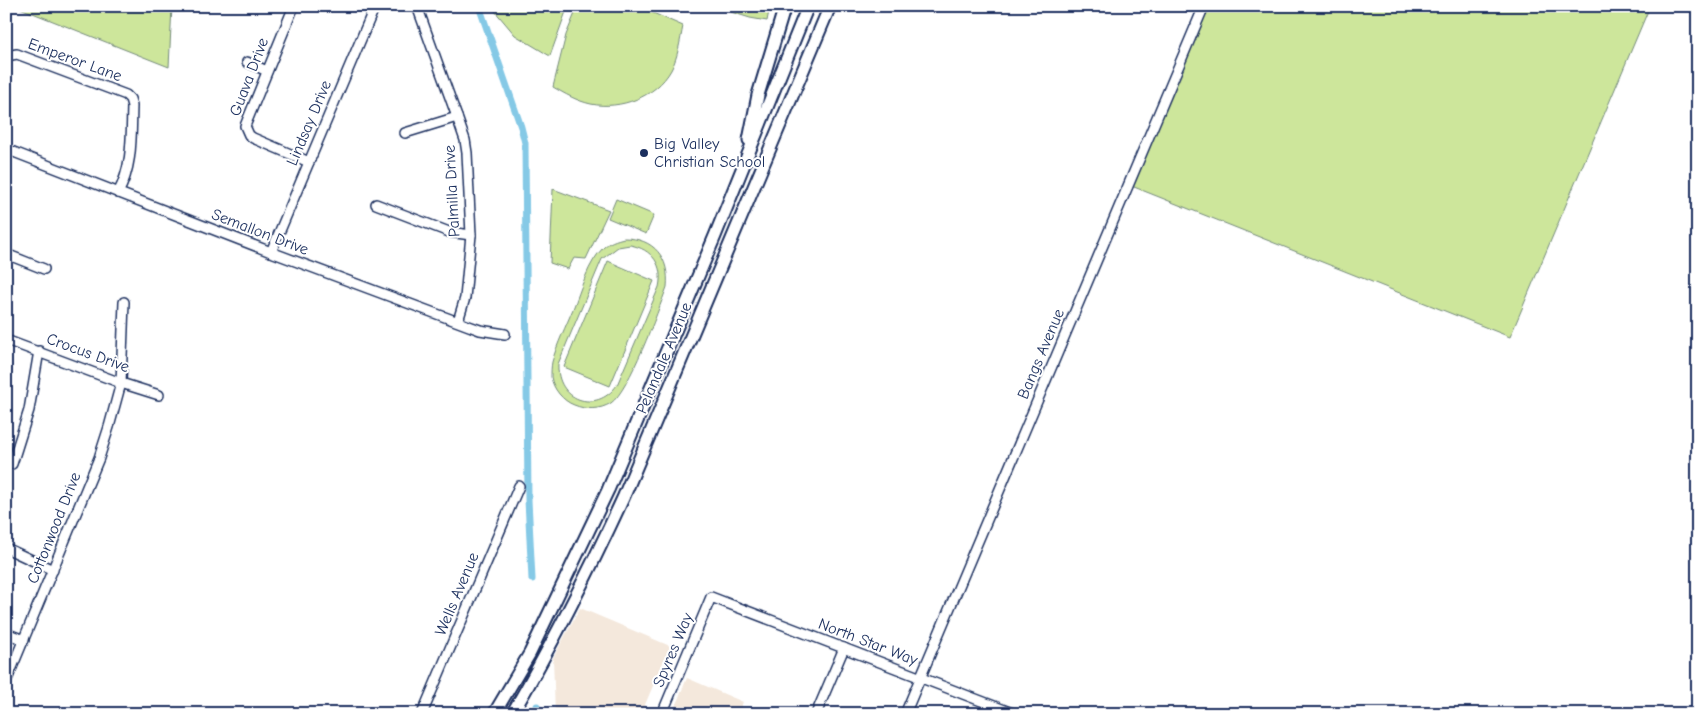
<svg xmlns="http://www.w3.org/2000/svg" width="1704" height="720" viewBox="0 0 1704 720" font-family="'Comic Neue',sans-serif">
  <rect width="100%" height="100%" fill="#fff"/>
  <filter id="ink" filterUnits="userSpaceOnUse"><feTurbulence type="fractalNoise" baseFrequency=".02" numOctaves="2"/><feDisplacementMap in="SourceGraphic" scale="10" xChannelSelector="R" yChannelSelector="G"/><feConvolveMatrix kernelMatrix="1 2 1 2 8 2 1 2 1" color-interpolation-filters="sRGB"/></filter>
  <g filter="url(#ink)">
    <g fill="#f4e8dc">
      <polygon points="580,608 670,646 641,714 555,714 553,658"/>
      <polygon points="687,678 743,702 738,714 672,714"/>
    </g>
    <g fill="#cde69b" stroke="#748a7c" fill-rule="evenodd">
      <polygon points="15,6 172,6 169,67"/>
      <polygon points="492,6 568,6 550,56 515,35 494,10"/>
      <path d="M 578,6 L 637,6 L 683,26 C 680,41 678,57 671,70 C 656,97 620,110 591,104 C 577,101 565,94 553,87 L 566,35 Z"/>
      <polygon points="728,6 770,6 767,21 750,18 731,12"/>
      <polygon points="1203,6 1650,6 1510,337 1129,185"/>
      <polygon points="553,189 609,210 586,259 574,258 568,269 550,263"/>
      <polygon points="616,199 654,215 646,234 608,218"/>
      <path d="M 624,238 C 654,238 670,258 667,287 C 658,311 629,391 611,403 C 600,410 586,410 574,405 C 563,401 553,389 551,377 C 551,372 551,367 552,362 C 557,344 566,326 573,309 C 581,289 588,263 603,248 C 609,242 616,240 624,238 ZM 630,245 C 652,249 664,265 659,287 L 617,385 C 596,415 556,400 558,364 L 602,259 L 618,247 Z"/>
      <polygon points="608,261 654,281 610,386 564,367"/>
    </g>
    <g fill="none" stroke-linecap="round" stroke-linejoin="round">
      <g stroke="#85c9e6" stroke-width="7">
        <polyline points="479,6 521,127 525,143 528,500 532,579"/>
        <polyline points="537,706 537,714"/>
      </g>
      <g stroke="#1b2f5e" stroke-width="12">
        <g id="minor">
          <polyline points="294,6 245,126 249,135 253,138 309,162"/>
          <polyline points="417,6 457,117 465,140 467,153 471,235 465,298 458,321"/>
          <path d="M 6,56 L 17,54 L 126,95 L 130,99 L 132,106 C 131,136 133,166 118,193"/>
          <polyline points="247,62 267,71"/>
          <polyline points="405,133 457,117"/>
          <polyline points="6,149 271,252 469,326 480,330 505,334"/>
          <polyline points="376,204 449,232 471,235"/>
          <polyline points="271,252 375,6"/>
          <polyline points="6,254 44,269"/>
          <polyline points="6,340 121,383 159,395"/>
          <polyline points="12,464 29,410 39,351"/>
          <polyline points="6,548 53,570"/>
          <polyline points="6,633 24,640"/>
          <polyline points="6,682 99,458 109,427 121,383 124,302"/>
          <polyline points="422,714 519,486"/>
          <polyline points="662,714 711,597 1015,714"/>
          <polyline points="816,714 844,648"/>
          <polyline points="905,714 1204,6"/>
        </g>
      </g>
      <g stroke="#1b2f5e" stroke-width="15">
        <g id="major">
          <polyline points="749,140 758,95 785,6"/>
          <polyline points="494,714 530,653 608,490 715,236 808,6"/>
          <path d="M 512,714 C 553,643 590,570 624,496 L 830,6"/>
        </g>
      </g>
      <use href="#minor" stroke="#fff" stroke-width="9"/>
      <use href="#major" stroke="#fff" stroke-width="11"/>
    </g>
  </g>
  <circle fill="#1b2f5e" stroke="#fff" stroke-width="2" cx="644" cy="153" r="5"/>
  <g text-anchor="middle" dominant-baseline="central" stroke-width="4" stroke-linejoin="round" paint-order="stroke">
    <g font-size="16" fill="#1b2f5e" stroke="#fff">
      <text transform="translate(75 60) rotate(20)">Emperor Lane</text>
      <text transform="translate(249 77) rotate(-69)">Guava Drive</text>
      <text transform="translate(309 123) rotate(-67)">Lindsay Drive</text>
      <text transform="translate(452 191) rotate(-93)">Palmilla Drive</text>
      <text transform="translate(260 232) rotate(21)">Semallon Drive</text>
      <text transform="translate(88 353) rotate(20)">Crocus Drive</text>
      <text transform="translate(1041 354) rotate(-67)">Bangs Avenue</text>
      <text transform="translate(664 358) rotate(-67)">Pelandale Avenue</text>
      <text transform="translate(54 528) rotate(-68)">Cottonwood Drive</text>
      <text transform="translate(457 594) rotate(-67)">Wells Avenue</text>
      <text transform="translate(868 642) rotate(21)">North Star Way</text>
      <text transform="translate(673 650) rotate(-67)">Spyres Way</text>
    </g>
    <g font-size="16" fill="#1b2f5e" stroke="#fff" text-anchor="start">
      <text x="654" y="144">Big Valley<tspan x="654" dy="18">Christian School</tspan></text>
    </g>
  </g>
  <rect width="1704" height="720" fill="none" stroke="#fff" stroke-width="25"/>
  <rect x="12" y="12" width="1679" height="695" fill="none" stroke="#1b2f5e" stroke-width="2" filter="url(#ink)"/>
</svg>
